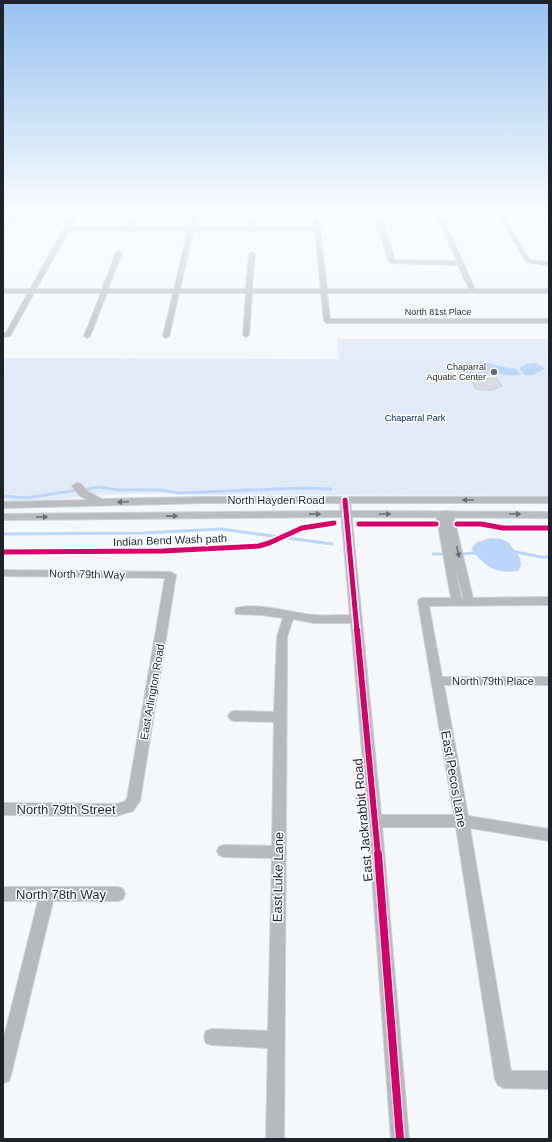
<svg xmlns="http://www.w3.org/2000/svg" width="552" height="1142" viewBox="0 0 552 1142" font-family="Helvetica,sans-serif">
  <rect width="100%" height="100%" fill="#f5f8fb"/>
  <polygon fill="#e1ebf8" points="337,339 549,339 549,496 197,495 167,493 96,495 56,500 3,501 3,358 339,359"/>
  <g fill="#bcd6fb">
    <path d="M 486,362 L 504,367 L 516,369 L 520,374 C 510,377 505,375 495,373 C 481,371 462,379 451,368 L 453,365 L 458,363 Z"/>
    <polygon points="534,363 542,366 545,369 533,375 525,375 519,368 527,364"/>
    <path d="M 490,538 L 501,539 L 508,542 L 520,558 L 521,566 L 518,571 C 494,574 486,567 471,549 L 476,543 Z"/>
  </g>
  <g fill="none" stroke-linecap="round" stroke-linejoin="round">
    <g stroke="#bcd6fb" stroke-width="3">
      <polyline points="84,490 98,487 119,490 160,490 179,493 302,488 331,489"/>
      <polyline points="3,496 25,498 78,490"/>
      <polyline points="3,534 144,533 221,529 332,544"/>
      <polyline points="511,551 541,557 549,557"/>
      <polyline points="433,554 447,554"/>
      <polyline points="459,554 477,553"/>
    </g>
  </g>
  <polygon fill="#d9dce1" stroke="#c8cdd1" points="497,378 502,386 492,390 476,389 471,380"/>
  <g fill="none" stroke-linecap="round" stroke-linejoin="round">
    <g stroke="#cfd2d5" stroke-width="2">
      <g id="minor">
        <polygon points="11,216 16,216 3,232 3,226"/>
        <path d="M 71,216 L 77,216 L 70,227 L 126,227 L 132,216 L 137,216 L 131,227 L 189,227 L 192,216 L 197,216 L 194,227 L 250,227 L 252,216 L 257,216 L 256,227 L 315,227 L 313,216 L 318,216 L 327,289 L 469,289 L 458,265 L 391,263 L 388,260 L 375,216 L 381,216 L 395,260 L 457,261 L 437,216 L 442,216 L 475,289 L 549,289 L 549,293 L 327,293 L 330,319 L 549,319 L 549,323 L 327,323 L 324,321 L 321,293 L 252,293 L 249,335 L 246,337 L 243,335 L 246,293 L 179,293 L 169,336 L 166,338 L 163,336 L 173,293 L 107,293 L 90,336 L 87,338 L 84,336 L 101,293 L 34,293 L 10,336 L 3,337 L 3,333 L 6,333 L 28,293 L 3,293 L 3,289 L 30,289 ZM 69,231 L 188,231 L 174,289 L 108,289 L 122,253 L 119,251 L 116,253 L 102,289 L 36,289 ZM 193,231 L 315,231 L 321,289 L 252,289 L 255,254 L 252,252 L 249,254 L 246,289 L 180,289 Z"/>
        <polygon points="499,216 503,216 530,260 549,262 549,266 526,262"/>
        <path d="M 345,497 L 350,500 L 381,815 L 454,815 L 418,602 L 419,599 L 423,598 L 451,598 L 436,514 L 438,512 L 448,511 L 453,514 L 473,598 L 549,597 L 549,605 L 429,606 L 442,677 L 549,677 L 549,685 L 444,685 L 468,816 L 549,829 L 549,841 L 470,828 L 511,1071 L 549,1071 L 549,1089 L 504,1088 L 498,1085 L 495,1079 L 456,827 L 382,827 L 409,1139 L 391,1139 L 368,821 L 351,623 L 314,623 L 293,619 L 287,637 L 287,658 L 284,1139 L 266,1139 L 268,1048 L 212,1045 L 206,1043 L 204,1037 L 206,1031 L 212,1029 L 268,1031 L 272,858 L 224,857 L 219,855 L 217,851 L 219,847 L 224,845 L 272,846 L 274,722 L 234,721 L 230,719 L 228,716 L 230,713 L 234,711 L 274,712 L 277,637 L 283,618 L 262,615 L 236,614 L 235,611 L 236,608 C 259,602 290,613 313,615 C 325,616 338,615 350,615 L 340,500 ZM 455,565 L 463,598 L 461,598 Z"/>
        <polygon points="3,570 171,572 176,575 140,801 133,811 116,816 3,815 3,803 116,804 124,802 127,799 165,578 3,576"/>
        <polygon points="3,887 118,887 123,889 125,894 123,899 118,901 53,901 11,1075 9,1081 3,1083 3,1041 38,901 3,901"/>
      </g>
    </g>
    <g stroke="#cfd2d5" stroke-width="2">
      <g id="major">
        <polygon points="77,483 81,484 88,492 102,499 205,497 549,497 549,503 205,503 3,508 3,502 87,500 80,496 72,486"/>
        <polygon points="346,511 549,512 549,518 346,517 3,520 3,514"/>
      </g>
    </g>
    <use href="#minor" fill="#b7b9bc" fill-rule="evenodd"/>
    <use href="#major" fill="#babcbf" fill-rule="evenodd"/>
    <g stroke="#fff" stroke-width="8">
      <g id="cycleway-far2">
        <polyline points="345,500 357,631"/>
        <polyline points="359,524 436,524"/>
        <polyline points="457,524 481,524 503,528 549,528"/>
        <polyline points="3,552 163,551 259,546 269,543 302,528 334,523"/>
      </g>
    </g>
    <g stroke="#fff" stroke-width="8">
      <polyline id="cycleway-far1" points="357,630 378,855"/>
    </g>
    <g stroke="#fff" stroke-width="10">
      <polyline id="cycleway" points="378,854 400,1139"/>
    </g>
    <use href="#cycleway-far2" stroke="#d6006c" stroke-width="5"/>
    <use href="#cycleway-far1" stroke="#d6006c" stroke-width="6"/>
    <use href="#cycleway" stroke="#d6006c" stroke-width="8"/>
  </g>
  <defs><path id="oneway-solid" d="M-6-.8H1V-3.2L6.5 0L1 3.2V.8H-6Z"/></defs>
  <g fill="#6c7074">
    <use href="#oneway-solid" transform="translate(468 500) rotate(-180)"/>
    <use href="#oneway-solid" transform="translate(123 502) rotate(178)"/>
    <use href="#oneway-solid" transform="translate(315 514) rotate(-1)"/>
    <use href="#oneway-solid" transform="translate(385 514)"/>
    <use href="#oneway-solid" transform="translate(515 514)"/>
    <use href="#oneway-solid" transform="translate(172 516) rotate(-1)"/>
    <use href="#oneway-solid" transform="translate(42 517)"/>
  </g>
  <use fill="#6a6e73" href="#oneway-solid" transform="translate(458 552) rotate(77)"/>
  <linearGradient id="sky" x2="0" y2="1"><stop stop-color="#96c2f0"/><stop offset="0.57" stop-color="#fafcfd"/><stop offset="1" stop-color="#fafcfd" stop-opacity="0"/></linearGradient>
  <rect width="552" height="376" fill="url(#sky)"/>
  <circle fill="#696e73" stroke="#fff" stroke-width="1.5" cx="494" cy="372" r="4"/>
  <g text-anchor="middle" dominant-baseline="central" stroke-width="3" stroke-linejoin="round" paint-order="stroke">
    <g font-size="9" fill="#1e232a" stroke="#fff">
      <text x="438" y="312">North 81st Place</text>
    </g>
    <g font-size="9" fill="#1e232a" stroke="#fff" text-anchor="end">
      <text x="486" y="367">Chaparral<tspan x="486" dy="10">Aquatic Center</tspan></text>
    </g>
    <g font-size="9" fill="#002b62" stroke="#fff">
      <text x="415" y="418">Chaparral Park</text>
    </g>
    <g font-size="11" fill="#1e232a" stroke="#fff">
      <text x="276" y="500">North Hayden Road</text>
      <text transform="translate(170 540) rotate(-2)">Indian Bend Wash path</text>
      <text transform="translate(87 574) rotate(1)">North 79th Way</text>
      <text x="493" y="681">North 79th Place</text>
      <text transform="translate(152 692) rotate(-80)">East Arlington Road</text>
    </g>
    <g font-size="13" fill="#1e232a" stroke="#fff">
      <text transform="translate(454 779) rotate(80)">East Pecos Lane</text>
      <text x="66" y="809">North 79th Street</text>
      <text transform="translate(363 820) rotate(-95)">East Jackrabbit Road</text>
      <text transform="translate(278 877) rotate(-89)">East Luke Lane</text>
      <text x="61" y="894">North 78th Way</text>
    </g>
  </g>
  <rect width="552" height="1142" fill="none" stroke="#1e232a" stroke-width="8"/>
</svg>
